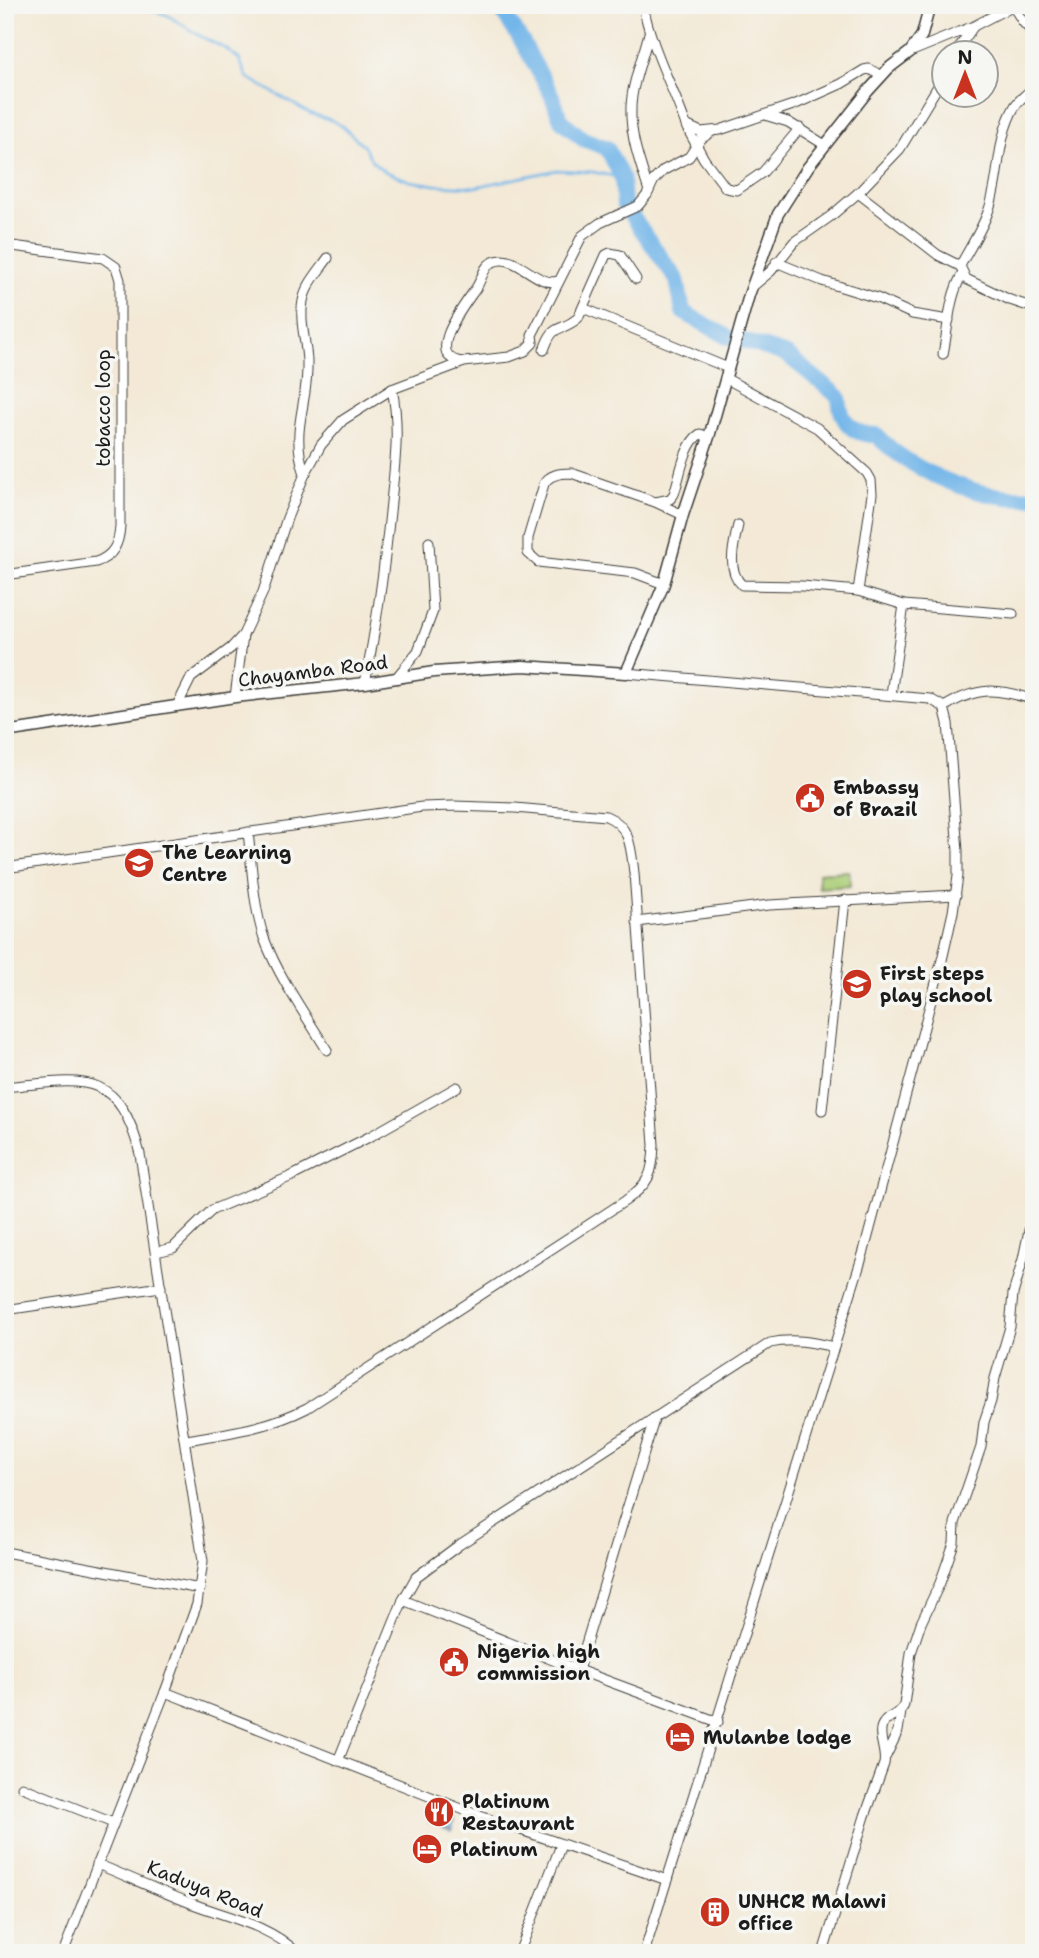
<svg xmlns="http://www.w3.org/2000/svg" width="1039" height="1958" viewBox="0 0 1039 1958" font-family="'Shantell Sans',sans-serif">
  <rect width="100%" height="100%" fill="#f6f6f2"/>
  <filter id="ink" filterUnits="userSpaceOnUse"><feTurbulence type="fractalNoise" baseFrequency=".0143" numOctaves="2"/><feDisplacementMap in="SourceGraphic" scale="14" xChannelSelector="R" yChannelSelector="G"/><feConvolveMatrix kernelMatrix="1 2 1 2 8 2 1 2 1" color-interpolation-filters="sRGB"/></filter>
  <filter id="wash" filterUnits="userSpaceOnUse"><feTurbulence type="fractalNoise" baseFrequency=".00686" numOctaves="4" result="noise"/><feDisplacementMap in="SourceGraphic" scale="28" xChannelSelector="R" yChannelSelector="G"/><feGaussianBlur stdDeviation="1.57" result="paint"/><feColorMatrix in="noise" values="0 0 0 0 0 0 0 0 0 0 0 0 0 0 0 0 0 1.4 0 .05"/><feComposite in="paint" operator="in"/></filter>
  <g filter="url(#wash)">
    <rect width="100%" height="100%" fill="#f3e9d6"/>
    <polygon fill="#abce78" stroke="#64754a" stroke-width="2" points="849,871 850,886 819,888 818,873"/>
    <polygon fill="#73b6e9" stroke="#486982" stroke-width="2" points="433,1812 455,1820 451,1830 429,1822"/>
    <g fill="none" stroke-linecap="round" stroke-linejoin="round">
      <g stroke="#73b6e9" stroke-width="2.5">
        <polyline points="134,5 167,15 200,36 226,49 239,59 247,77 309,113 331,120 342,126 363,145 372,161 384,171 410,181 436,185 475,187 557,170 593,172 622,178"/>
        <polyline points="5,10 21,5"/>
      </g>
      <g stroke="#73b6e9" stroke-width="16">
        <polyline points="498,5 523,43 552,96 561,120 583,139 607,148 622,178 624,205 677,280 683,312 728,337"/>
        <path d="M 744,341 L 787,355 L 839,397 C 840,421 851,435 876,435 C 912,472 982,502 1034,497"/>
      </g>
    </g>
  </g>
  <g filter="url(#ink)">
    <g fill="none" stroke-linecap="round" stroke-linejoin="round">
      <g stroke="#3c3b38" stroke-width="11">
        <g id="minor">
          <path d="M 643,5 C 651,47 672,85 686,125 L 701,132 L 720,130 L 796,104 L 841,84 L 864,70 L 869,69 L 882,76"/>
          <polyline points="1013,6 1023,22 1034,34"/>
          <polyline points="910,52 974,26 1014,5"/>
          <polyline points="956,52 973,27"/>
          <polyline points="768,116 788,122 825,145"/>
          <polyline points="686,126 704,159 726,188 737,190 763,172 800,128"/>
          <path d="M 649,191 C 639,160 627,129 632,96 C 635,75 644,54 649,33"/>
          <polyline points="858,193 938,255 960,266 966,279 1010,300 1034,308"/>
          <path d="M 5,245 L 103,258 L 116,267 L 120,280 L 120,526 C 119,543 114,556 96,562 L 5,575"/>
          <polyline points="776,262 822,281 877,298 912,314 949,320"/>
          <path d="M 960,266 C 969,249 981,231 988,212 C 1001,178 995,141 1015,106 C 1020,98 1028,94 1034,86"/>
          <polyline points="752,287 771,271 794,242 831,216 858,193 900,149 944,76"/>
          <polyline points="583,308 728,368"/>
          <path d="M 544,350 C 554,321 559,334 578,318 L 606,255 L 610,253 L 620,255 L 636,279"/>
          <path d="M 943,354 C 949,326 948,298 963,273"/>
          <path d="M 463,362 C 421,358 467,302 476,288 C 482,280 483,266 493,262 C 515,251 537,288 558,281"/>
          <polyline points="725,378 817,428 867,473 871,480 872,494 858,591"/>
          <path d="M 305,474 C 289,429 309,405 307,361 C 306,341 299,320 303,301 C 306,285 319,271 328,258"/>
          <path d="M 656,502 L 670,499 L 674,494 C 680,477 684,444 700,434 L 709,437"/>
          <path d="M 738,525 C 734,544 726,570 742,585 L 802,586 L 858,591 L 904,605 L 1013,614"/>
          <path d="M 664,584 L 635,573 L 538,562 L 528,553 L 528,538 L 544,484 C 549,474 561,473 571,473 L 655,502 L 683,515"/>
          <polyline points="626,673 930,699 944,707 948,723 958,851 958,876 953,912 942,960 864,1251 644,1953"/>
          <polyline points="396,678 418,651 433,611 429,542"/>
          <path d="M 365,683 C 377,623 385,563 391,502 C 395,464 400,427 392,389"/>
          <polyline points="891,694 904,605"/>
          <polyline points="235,697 243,635"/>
          <polyline points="177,706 191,678 231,648 243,635 263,592 287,518 305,474 321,445 343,420 392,389 464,362 509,357 525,351 533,343 532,335 582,236 600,223 638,206 647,195 654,180 664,170 689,157 701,139 711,132"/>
          <path d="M 944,707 C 978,686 997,688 1034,700"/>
          <path d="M 248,832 C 252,866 253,905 264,938 C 279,978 305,1014 327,1050"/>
          <path d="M 5,868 L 422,807 L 453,806 L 515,808 L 606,816 C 631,826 631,849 634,873 L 654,1145 C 653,1174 649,1184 625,1201 L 307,1408 C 268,1428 228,1433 186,1440"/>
          <polyline points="637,922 769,905 956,895"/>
          <path d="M 5,1087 C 80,1080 118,1066 140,1154 L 203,1561 L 197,1604 L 165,1692 L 63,1953"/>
          <polyline points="822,1110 845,900"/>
          <polyline points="156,1252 173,1248 212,1210 292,1176 371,1136 457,1087"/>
          <polyline points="5,1310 161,1287"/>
          <polyline points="5,1552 200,1589"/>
          <polyline points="403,1600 578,1670 718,1722"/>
          <polyline points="578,1670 655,1417"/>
          <polyline points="165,1692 477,1815 667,1880"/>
          <polyline points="886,1756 898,1731 901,1712"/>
          <path d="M 338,1761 L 403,1600 L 416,1577 L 459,1545 L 770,1343 C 793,1338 812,1342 834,1347"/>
          <polyline points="22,1787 113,1823"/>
          <path d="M 97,1864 C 129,1877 161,1892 193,1904 C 228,1917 271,1926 297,1953"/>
          <polyline points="519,1953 561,1845"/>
          <path d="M 823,1953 L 865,1816 L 884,1764 C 887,1751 876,1734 883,1724 C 889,1714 900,1716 904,1705 L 911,1653 L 921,1623 L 940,1583 L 954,1543 L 955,1523 L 981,1447 L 984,1422 L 991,1401 L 995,1378 L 1010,1327 L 1013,1294 L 1023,1259 L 1034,1207"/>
        </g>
      </g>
      <g stroke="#3c3b38" stroke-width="13">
        <polyline id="tertiary" points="5,732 235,697 365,683 434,672 523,666 626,673 664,584 683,515 709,437 749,295 778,214 808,167 868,91 889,68 910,52 922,35 930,5"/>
      </g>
      <use href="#minor" stroke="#fff" stroke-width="9"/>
      <use href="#tertiary" stroke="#fff" stroke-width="10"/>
    </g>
  </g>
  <defs>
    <g id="civic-disc" transform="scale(1.575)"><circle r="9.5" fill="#c8321e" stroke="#f6f6f2"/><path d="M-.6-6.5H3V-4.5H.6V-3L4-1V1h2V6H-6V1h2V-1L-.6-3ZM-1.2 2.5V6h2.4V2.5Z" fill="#fff"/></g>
    <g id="school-disc" transform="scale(1.575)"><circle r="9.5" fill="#c8321e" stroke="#f6f6f2"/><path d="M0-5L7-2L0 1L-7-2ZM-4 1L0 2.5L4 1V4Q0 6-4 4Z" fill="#fff"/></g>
    <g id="hotel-disc" transform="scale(1.575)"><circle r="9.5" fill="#c8321e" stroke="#f6f6f2"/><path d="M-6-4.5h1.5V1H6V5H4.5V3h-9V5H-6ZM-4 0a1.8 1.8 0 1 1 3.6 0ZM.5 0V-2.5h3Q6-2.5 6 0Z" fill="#fff"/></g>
    <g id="restaurant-disc" transform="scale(1.575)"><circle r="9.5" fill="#c8321e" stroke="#f6f6f2"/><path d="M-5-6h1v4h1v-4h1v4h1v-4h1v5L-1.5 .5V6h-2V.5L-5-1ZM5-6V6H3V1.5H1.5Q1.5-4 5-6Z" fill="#fff"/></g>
    <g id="building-disc" transform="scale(1.575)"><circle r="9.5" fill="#c8321e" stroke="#f6f6f2"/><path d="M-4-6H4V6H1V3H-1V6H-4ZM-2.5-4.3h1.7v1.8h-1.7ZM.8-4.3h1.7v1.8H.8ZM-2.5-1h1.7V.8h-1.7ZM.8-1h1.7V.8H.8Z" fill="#fff"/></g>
  </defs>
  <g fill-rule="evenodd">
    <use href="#civic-disc" x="810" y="798"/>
    <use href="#school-disc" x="139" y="863"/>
    <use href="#school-disc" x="857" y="984"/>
    <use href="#civic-disc" x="454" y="1662"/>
    <use href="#hotel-disc" x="680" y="1737"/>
    <use href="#restaurant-disc" x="439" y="1812"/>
    <use href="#hotel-disc" x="427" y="1849"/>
    <use href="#building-disc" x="715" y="1912"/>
  </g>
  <g text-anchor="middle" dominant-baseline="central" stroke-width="7" stroke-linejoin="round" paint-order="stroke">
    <g font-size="19" fill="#1c1c1c" stroke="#f6f6f2">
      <text transform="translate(103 408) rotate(-90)">tobacco loop</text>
      <text transform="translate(313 671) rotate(-7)">Chayamba Road</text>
      <text transform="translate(205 1889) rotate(22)">Kaduya Road</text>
    </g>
    <g font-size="19" font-weight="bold" fill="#1c1c1c" stroke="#f6f6f2" text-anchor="start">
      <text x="833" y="787">Embassy<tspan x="833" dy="22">of Brazil</tspan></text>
      <text x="162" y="852">The Learning<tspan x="162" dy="22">Centre</tspan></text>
      <text x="880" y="973">First steps<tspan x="880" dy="22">play school</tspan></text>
      <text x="477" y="1651">Nigeria high<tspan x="477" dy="22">commission</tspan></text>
      <text x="703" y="1737">Mulanbe lodge</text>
      <text x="462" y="1801">Platinum<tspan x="462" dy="22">Restaurant</tspan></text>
      <text x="450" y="1849">Platinum</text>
      <text x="738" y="1901">UNHCR Malawi<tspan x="738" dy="22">office</tspan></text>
    </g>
  </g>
  <rect width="1039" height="1958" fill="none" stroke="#f6f6f2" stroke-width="28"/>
  <g transform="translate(965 74)"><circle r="33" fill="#f6f6f2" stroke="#9f9f9c" stroke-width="2"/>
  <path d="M0-5L12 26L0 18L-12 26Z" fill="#c8321e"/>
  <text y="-10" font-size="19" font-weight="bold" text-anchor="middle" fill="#1c1c1c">N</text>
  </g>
</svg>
